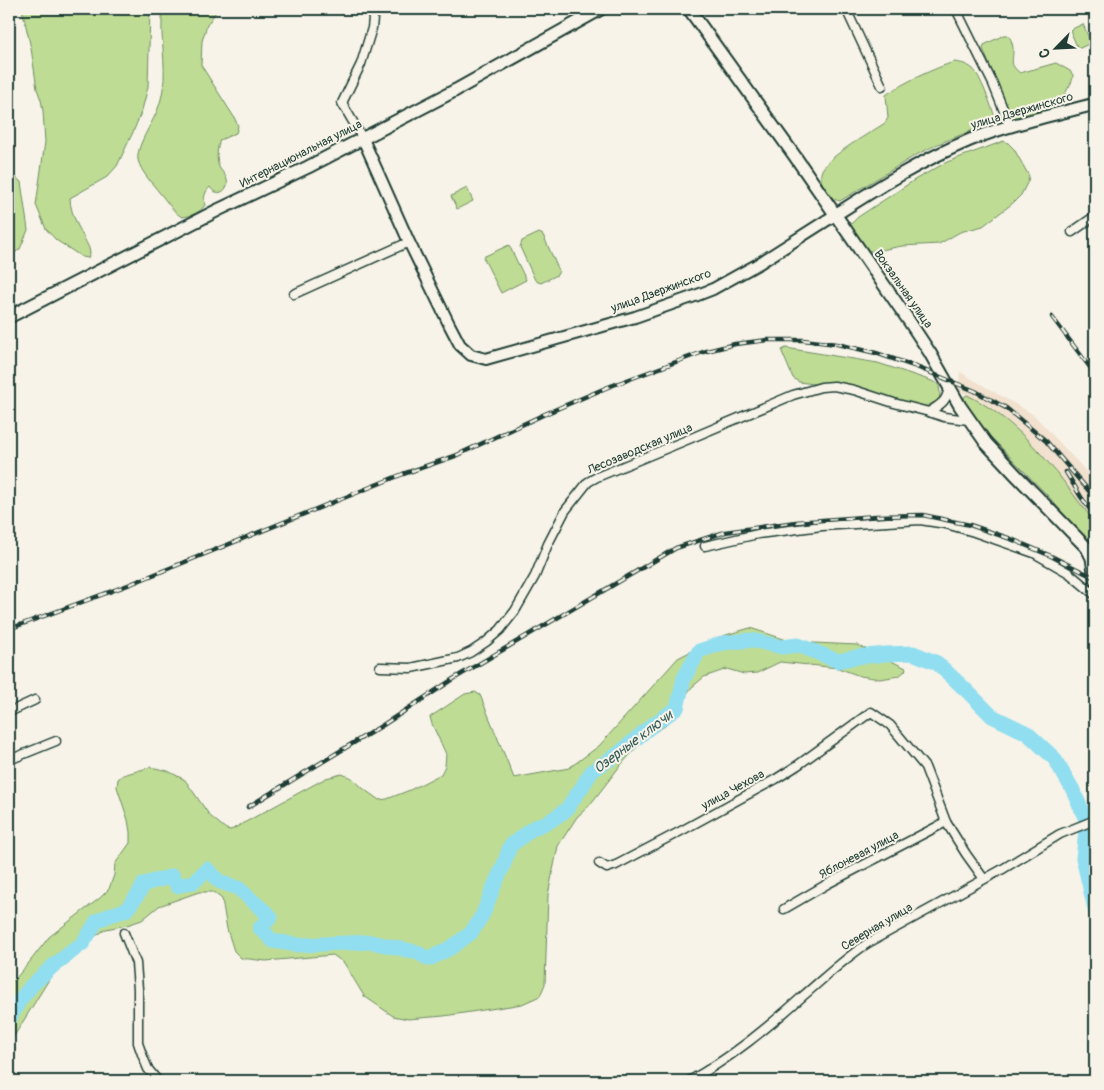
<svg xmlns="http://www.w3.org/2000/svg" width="1104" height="1090" viewBox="0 0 1104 1090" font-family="Pangolin,sans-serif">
  <rect width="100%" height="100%" fill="#f7f3e8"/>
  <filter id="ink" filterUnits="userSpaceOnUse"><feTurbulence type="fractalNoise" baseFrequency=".02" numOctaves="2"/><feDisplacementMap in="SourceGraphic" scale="10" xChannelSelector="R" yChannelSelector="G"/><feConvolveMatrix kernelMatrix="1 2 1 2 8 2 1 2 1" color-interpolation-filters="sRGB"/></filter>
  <g filter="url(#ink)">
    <polygon fill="#f1e1ce" points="960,372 1034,415 1095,481 1095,526 1015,427 959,390"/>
    <g fill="#bfdc94" stroke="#6f8c64">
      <path d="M 22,9 L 150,9 L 148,87 L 142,110 L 134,130 L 117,166 L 107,177 L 70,198 C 70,215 82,233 89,248 L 90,253 L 88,258 L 82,257 L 56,240 L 46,229 L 36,205 L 45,142 L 43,111 L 41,100 L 37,89 L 31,48 Z"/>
      <path d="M 163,9 L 218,9 L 207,25 L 202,41 L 201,65 L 234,117 L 238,126 L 236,133 L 220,140 C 217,147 216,159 219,167 C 221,171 226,175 227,180 C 229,186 223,195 216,192 C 214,192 211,189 210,187 C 205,191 203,199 205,205 C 200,213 191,216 182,217 C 173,212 166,200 159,192 C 152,183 141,172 138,160 C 136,146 152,124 157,111 C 160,104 162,96 163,89 C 167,64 159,35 163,9 Z"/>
      <polygon points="1083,24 1091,43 1078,49 1070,30"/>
      <path d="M 1004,35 L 1008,35 C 1018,48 1009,61 1014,67 C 1015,69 1019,72 1020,73 L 1056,63 L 1070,71 L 1073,75 C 1073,81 1070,85 1067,90 C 1055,114 1042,112 1018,118 L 1014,118 L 1010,114 L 983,49 L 984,45 Z"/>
      <path d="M 954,62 C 962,63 967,64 973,69 C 980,75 992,108 995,117 L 991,123 L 938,144 L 916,155 L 840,201 C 833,200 829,195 825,189 C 822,184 819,177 822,170 C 830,155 870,133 885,123 L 888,118 L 886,95 C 902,83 935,68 954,62 Z"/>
      <polygon points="1004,141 1008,143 1014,149 1029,176 1028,181 1021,195 1013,203 983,226 960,232 939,244 902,246 876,251 867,251 852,231 850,225 858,217 916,179 947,162"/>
      <polygon points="9,171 21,182 28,230 20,249 9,257"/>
      <polygon points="467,188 473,201 457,209 451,196"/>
      <polygon points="539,233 543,235 559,271 557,275 541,283 538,282 535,280 520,247 522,241"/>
      <polygon points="509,245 526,280 501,293 483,257"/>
      <polygon points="786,348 878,363 932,381 939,385 940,394 939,399 935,402 927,406 918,408 855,390 799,382 793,378 782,352 782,350"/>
      <path d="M 967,395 C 1013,417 1050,462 1079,502 C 1083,507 1093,519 1095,524 C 1097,529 1095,545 1095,551 L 1049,497 L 989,435 L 966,404 L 964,400 L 964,397 Z"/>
      <polygon points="750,628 793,642 857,645 906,668 905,671 899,676 880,679 860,676 838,668 780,662 757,673 744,674 727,669 704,677 691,688 665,726 645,738 620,766 589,806 577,817 558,846 548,895 545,984 540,996 522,1004 510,1006 444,1016 408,1019 393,1016 364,996 344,963 333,955 266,961 241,958 234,951 227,929 222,899 213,892 199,892 159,906 142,920 127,925 106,929 87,942 53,973 16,1033 9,1043 9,986 28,964 49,937 100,898 109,889 114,875 115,864 130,843 130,832 128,820 117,787 118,779 123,775 151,767 168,771 185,780 210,816 226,829 231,830 326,778 342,774 352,778 365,790 379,800 387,799 410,790 441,774 445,766 446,754 432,724 430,717 465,694 475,692 480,695 514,778 569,768 599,746 678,658 719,637"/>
    </g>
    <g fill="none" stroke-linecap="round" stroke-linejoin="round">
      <polyline stroke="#91def0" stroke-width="15" points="9,1020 20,1000 32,985 53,966 83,943 97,921 110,915 126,910 137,896 144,884 173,876 177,886 194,882 207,869 220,882 238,888 271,917 260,928 273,941 298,945 371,942 416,952 429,959 452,947 471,933 483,914 492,891 504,864 510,846 533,828 550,821 566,810 582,787 592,771 618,754 650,727 677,708 684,678 699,651 723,643 751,640 782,647 798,645 838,661 857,657 886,654 913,653 937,663 967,691 992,716 1027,733 1054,758 1073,790 1087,822 1083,858 1095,909"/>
      <g stroke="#1f3d34" stroke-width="11">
        <g id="minor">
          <polyline points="846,9 882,86"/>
          <polyline points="956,9 993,84 1010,126"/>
          <polyline points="363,139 342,103 361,64 372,28 374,9"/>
          <polyline points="1072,232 1095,216"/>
          <polyline points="294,294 409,242"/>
          <polyline points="929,412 944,417 969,420"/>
          <polyline points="705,546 758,534 822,526 920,520 946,524 974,532 1034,553 1069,573 1095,595"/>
          <path d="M 380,667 L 411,668 L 458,658 L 471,652 L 486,642 L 500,630 L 515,611 L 535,576 L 548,544 L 565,511 L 588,482 L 597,477 L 689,439 L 793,395 L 821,387 L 834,386 L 854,390 L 894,403 L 929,412 C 941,404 947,402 949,386"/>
          <polyline points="9,712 35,700"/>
          <polyline points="9,760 56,741"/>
          <polyline points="599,863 607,868 616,865 681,831 776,779 798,765 871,712 890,725 925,767 946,822 966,854 984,879"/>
          <polyline points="784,909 829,883 946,822"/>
          <polyline points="124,933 136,963 138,989 138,1043 143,1057 148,1069 158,1081"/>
          <path d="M 689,1081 C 731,1058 767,1028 803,996 C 824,978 845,958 868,943 L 1001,870 L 1060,834 L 1095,820"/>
        </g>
      </g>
      <g stroke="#1f3d34" stroke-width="14">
        <polyline id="tertiary" points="363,139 409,242 449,324 460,345 471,355 486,359 635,317 695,296 713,289 758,264 835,215"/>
      </g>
      <g stroke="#1f3d34" stroke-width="15">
        <g id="secondary">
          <polyline points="689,9 794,155 909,321 930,353 960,406 986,443 1016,475 1087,548 1092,558 1095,579"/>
          <path d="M 835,215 C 878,187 922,160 970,140 C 1010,124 1053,115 1095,104"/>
          <polyline points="9,317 218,210 308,167 456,90 601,9"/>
        </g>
      </g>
      <use href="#minor" stroke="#f7f3e8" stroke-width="8"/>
      <use href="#tertiary" stroke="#f7f3e8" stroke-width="10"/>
      <use href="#secondary" stroke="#f7f3e8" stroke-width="11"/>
      <g stroke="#1f3d34" stroke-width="4.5">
        <g id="rail">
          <polyline points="1052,317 1095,374"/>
          <polyline points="1066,472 1081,497 1095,516"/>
          <polyline points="9,629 128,585 403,474 455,456 545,414 608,387 703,352 735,344 768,340 803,340 837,344 876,353 914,366 975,391 1006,408 1046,441 1095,498"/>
          <polyline points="248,807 383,725 455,678 676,548 725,532 796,522 876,516 923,515 970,525 1011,539 1051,556 1095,578"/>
        </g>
      </g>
      <use href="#rail" stroke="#f7f3e8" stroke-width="2.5" stroke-dasharray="8" stroke-linecap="butt"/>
    </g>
  </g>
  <g text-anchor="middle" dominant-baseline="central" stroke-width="4" stroke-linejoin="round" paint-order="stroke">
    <g font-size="12" fill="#1f3d34" stroke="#f7f3e8">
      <text transform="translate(1022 111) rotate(-16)">улица Дзержинского</text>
      <text transform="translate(301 154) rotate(-27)">Интернациональная улица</text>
      <text transform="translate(903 289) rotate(55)">Вокзальная улица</text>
      <text transform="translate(661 291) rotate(-20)">улица Дзержинского</text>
      <text transform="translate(640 449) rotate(-23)">Лесозаводская улица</text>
      <text transform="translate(733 790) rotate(-29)">улица Чехова</text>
      <text transform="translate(859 855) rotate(-28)">Яблоневая улица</text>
      <text transform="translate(877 927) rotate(-31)">Северная улица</text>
    </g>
    <g font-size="14" font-style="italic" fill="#365d5a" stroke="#f7f3e8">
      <text transform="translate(633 742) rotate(-37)">Озерные ключи</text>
    </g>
  </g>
  <rect width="1104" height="1090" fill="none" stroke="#f7f3e8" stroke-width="30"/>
  <rect x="15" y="15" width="1074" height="1060" fill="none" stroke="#1f3d34" stroke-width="2" filter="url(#ink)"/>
  <g transform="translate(1056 48) rotate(246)" stroke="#f7f3e8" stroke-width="4" paint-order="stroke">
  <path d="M0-4L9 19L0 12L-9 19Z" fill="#1f3d34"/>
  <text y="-8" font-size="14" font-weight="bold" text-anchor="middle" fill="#1f3d34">С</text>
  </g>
</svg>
